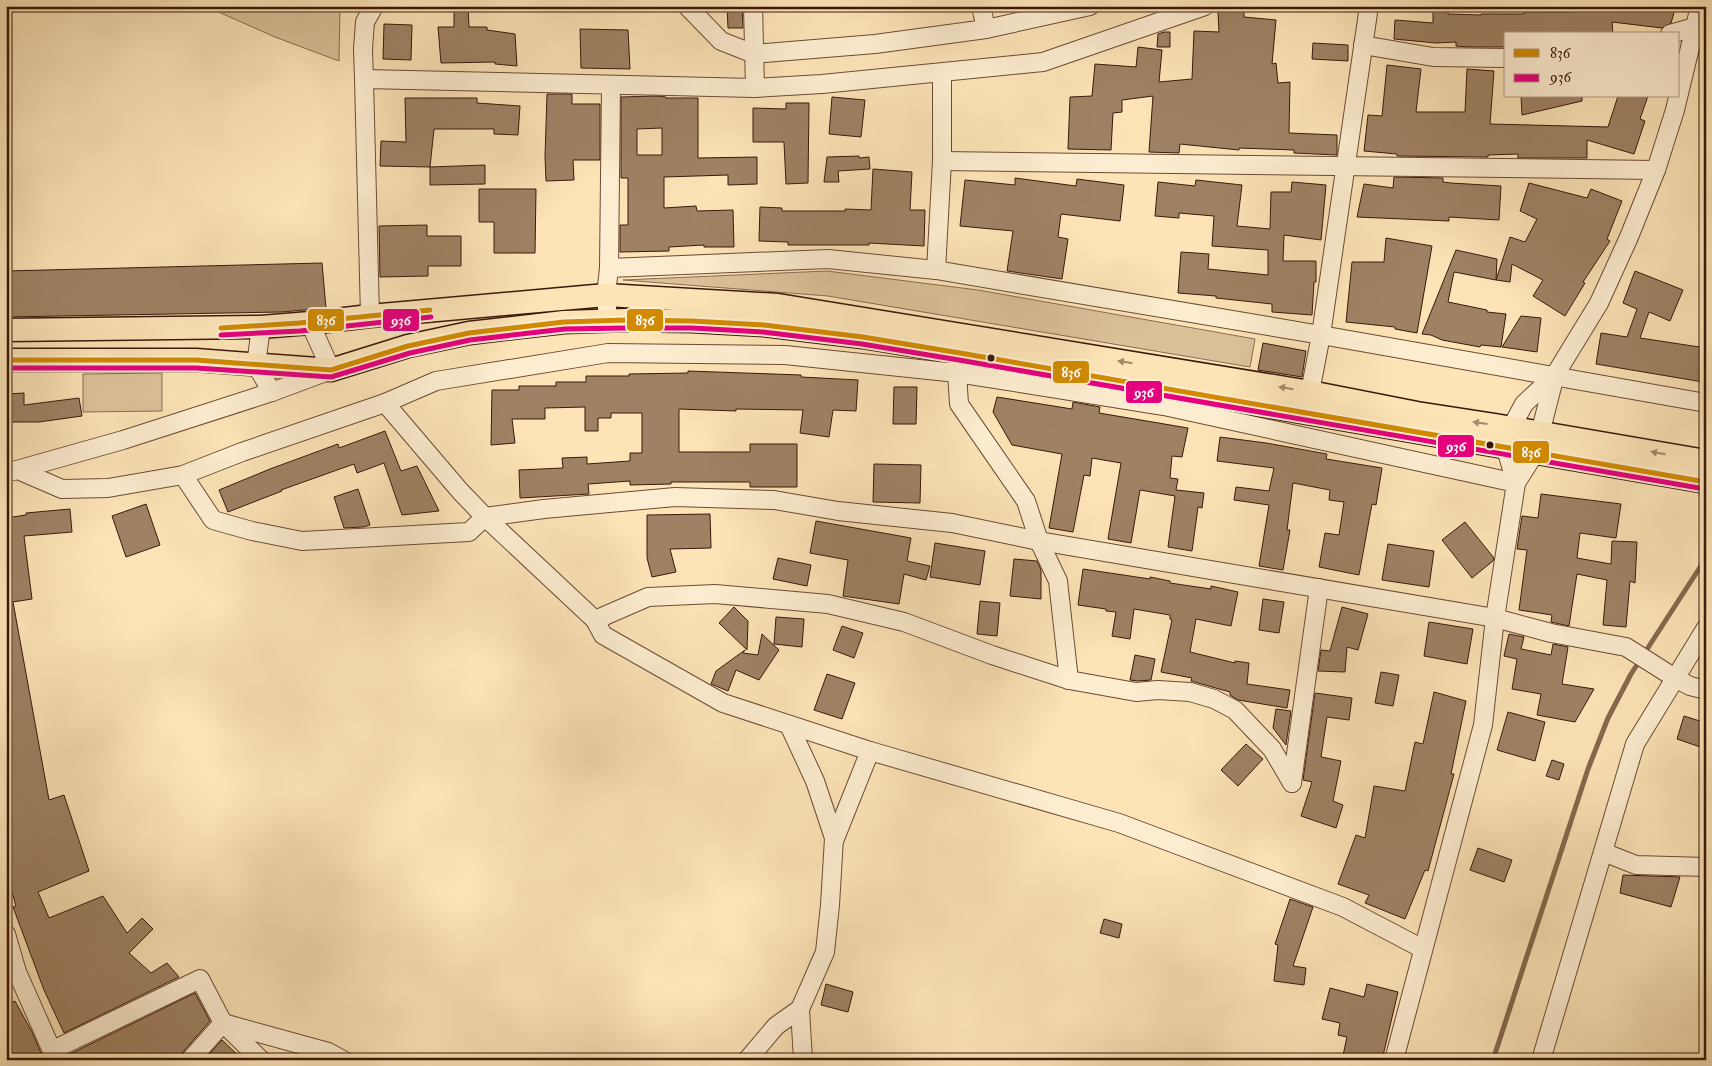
<svg xmlns="http://www.w3.org/2000/svg" width="1712" height="1066" viewBox="0 0 1712 1066" font-family="'IM FELL Double Pica',serif">
  <rect width="100%" height="100%" fill="#fce4b7"/>
  <filter id="stains"><feTurbulence type="fractalNoise" baseFrequency=".004" numOctaves="4"/><feColorMatrix values="0 0 0 0 .2 0 0 0 0 .09 0 0 0 0 .02 0 0 0 .5 -.17"/></filter>
  <radialGradient id="worn" r=".72"><stop offset=".6" stop-color="#630" stop-opacity="0"/><stop offset="1" stop-color="#630" stop-opacity=".3"/></radialGradient>
  <g fill="#dbc19a" stroke="#8b6c52">
    <polygon points="205,6 340,6 339,61 275,37"/>
    <polygon points="827,271 978,290 1255,339 1250,367 828,296 623,280"/>
    <polygon points="162,373 162,411 83,412 83,374"/>
  </g>
  <g fill="none" stroke-linecap="round" stroke-linejoin="round">
    <polyline stroke="#87694e" stroke-width="5" points="1493,1060 1588,769 1608,718 1631,674 1706,558"/>
  </g>
  <g fill="#9f8264" stroke="#3b180a" fill-rule="evenodd">
    <polygon points="454,6 468,6 469,27 487,27 487,30 515,34 517,66 495,64 495,62 441,63 438,27 454,27"/>
    <polygon points="727,6 742,6 743,28 728,28"/>
    <polygon points="1433,6 1449,6 1448,14 1481,15 1481,14 1524,14 1524,12 1574,12 1574,9 1625,8 1626,6 1676,6 1671,23 1662,28 1612,22 1613,34 1506,34 1506,47 1469,47 1456,46 1456,42 1436,43 1394,39 1395,20 1433,23"/>
    <polygon points="1244,10 1244,17 1276,20 1272,64 1276,63 1278,83 1290,82 1289,133 1337,135 1337,155 1294,153 1294,150 1239,148 1239,150 1180,144 1179,153 1149,152 1153,96 1122,100 1122,112 1113,113 1111,150 1068,149 1070,97 1092,96 1095,64 1136,67 1138,47 1162,50 1159,82 1192,79 1194,31 1219,32 1218,12"/>
    <polygon points="384,24 412,25 411,60 383,59"/>
    <polygon points="580,29 628,30 630,69 581,68"/>
    <polygon points="1164,32 1170,32 1170,47 1157,47 1158,34"/>
    <polygon points="1313,43 1348,45 1348,61 1312,59"/>
    <polygon points="1387,65 1421,69 1416,112 1465,112 1467,69 1494,71 1490,124 1608,127 1618,96 1648,96 1640,119 1645,121 1634,154 1587,140 1587,158 1518,158 1518,154 1488,155 1488,157 1397,156 1397,154 1364,151 1368,115 1382,116"/>
    <polygon points="547,94 572,94 572,104 600,104 600,160 573,160 574,180 546,181 545,157"/>
    <path d="M 657,96 L 666,97 L 666,98 L 698,98 L 698,158 L 757,157 L 757,184 L 728,185 L 728,175 L 664,177 L 664,208 L 696,206 L 697,211 L 733,210 L 734,247 L 704,247 L 704,245 L 669,247 L 669,251 L 620,252 L 620,225 L 628,225 L 628,178 L 621,178 L 621,97 ZM 662,128 L 662,155 L 637,155 L 637,129 Z"/>
    <polygon points="1521,96 1582,96 1582,101 1522,115"/>
    <polygon points="832,97 865,100 861,137 829,134"/>
    <polygon points="405,98 477,98 477,103 520,106 518,135 494,134 494,129 434,129 430,167 380,166 381,141 406,142"/>
    <polygon points="786,103 809,103 808,183 786,184 784,142 753,142 753,108 786,109"/>
    <polygon points="859,156 859,158 869,157 870,169 838,171 839,182 824,182 827,157"/>
    <polygon points="485,165 485,184 430,185 430,167"/>
    <polygon points="873,169 912,172 910,210 925,210 924,246 869,243 869,245 788,245 788,242 759,241 760,207 782,208 782,211 845,211 845,209 871,210"/>
    <polygon points="1394,177 1443,178 1443,182 1451,183 1501,186 1499,220 1449,217 1449,221 1357,217 1364,184 1393,188"/>
    <polygon points="1015,178 1076,186 1077,179 1124,185 1120,221 1061,214 1058,237 1068,239 1062,279 1007,271 1013,231 960,226 965,180 1015,185"/>
    <polygon points="1196,180 1242,185 1237,226 1270,229 1271,192 1291,192 1292,182 1326,185 1321,240 1284,235 1283,261 1316,261 1316,282 1314,282 1312,315 1272,312 1272,304 1216,298 1216,296 1178,293 1181,252 1209,254 1208,269 1268,275 1268,250 1212,246 1214,216 1179,213 1179,218 1155,216 1158,182 1195,186"/>
    <polygon points="1529,183 1587,198 1591,189 1622,201 1607,239 1610,241 1583,282 1585,283 1565,316 1533,296 1543,280 1512,264 1510,282 1496,280 1510,237 1525,242 1537,219 1520,211"/>
    <polygon points="479,189 536,189 535,253 494,253 494,222 479,222"/>
    <polygon points="427,225 427,236 461,236 461,266 428,266 428,276 380,277 379,226"/>
    <polygon points="1386,238 1432,246 1417,333 1395,329 1395,327 1346,322 1352,262 1384,262"/>
    <polygon points="1456,250 1497,259 1496,280 1454,272 1448,302 1487,310 1487,312 1506,314 1501,347 1481,345 1480,347 1442,340 1431,335 1422,334"/>
    <polygon points="322,263 326,308 282,312 6,317 6,271"/>
    <polygon points="1635,271 1683,290 1670,321 1649,312 1640,338 1706,348 1706,366 1703,382 1596,364 1601,333 1627,337 1637,309 1623,303"/>
    <polygon points="1521,316 1541,318 1537,352 1502,347"/>
    <polygon points="1263,343 1306,351 1302,377 1258,370"/>
    <polygon points="688,371 801,375 801,377 858,380 856,411 833,410 829,437 800,433 803,410 736,409 736,411 679,409 679,452 750,452 750,444 797,444 797,487 750,487 750,482 671,482 671,484 630,485 630,481 588,484 589,494 520,498 519,470 563,468 562,458 587,457 587,464 630,461 630,453 642,453 642,413 611,413 611,418 598,418 598,431 585,431 585,407 545,408 545,419 512,419 515,443 491,445 492,390 519,390 519,386 556,386 556,382 586,382 586,376 629,376 629,374 688,373"/>
    <polygon points="894,387 917,387 916,424 893,424"/>
    <polygon points="24,393 24,405 79,398 82,416 39,422 6,422 6,394"/>
    <polygon points="997,397 1072,409 1073,402 1100,407 1099,413 1188,428 1182,457 1172,456 1170,478 1178,479 1176,490 1204,493 1202,508 1198,507 1192,551 1168,547 1175,496 1140,490 1131,543 1108,539 1121,463 1092,458 1090,476 1084,475 1073,532 1049,528 1062,454 1012,445 993,412"/>
    <polygon points="385,431 401,471 417,466 439,511 402,515 384,463 357,473 354,464 281,490 282,491 228,512 219,490 270,469 338,444 339,448"/>
    <polygon points="1220,437 1266,443 1327,454 1326,459 1382,468 1376,505 1372,504 1359,575 1319,567 1325,533 1339,535 1344,502 1329,500 1330,490 1293,483 1287,530 1290,530 1283,570 1259,566 1269,505 1234,500 1236,487 1269,491 1274,468 1217,461"/>
    <polygon points="874,464 921,465 920,503 873,502"/>
    <polygon points="358,489 370,525 363,527 344,528 334,497"/>
    <polygon points="1541,494 1621,504 1616,538 1580,533 1577,558 1611,564 1612,541 1637,542 1635,583 1630,581 1626,627 1603,625 1607,580 1577,574 1569,626 1551,622 1552,615 1519,610 1527,550 1517,549 1522,516 1538,518"/>
    <polygon points="146,504 160,545 126,557 112,516"/>
    <polygon points="70,509 72,532 24,536 32,599 6,603 6,518 26,515 26,513"/>
    <polygon points="710,514 711,548 670,549 676,572 652,577 647,558 647,515"/>
    <polygon points="816,521 911,538 907,561 930,566 926,580 904,574 899,604 843,596 848,560 810,553"/>
    <polygon points="1465,522 1494,558 1493,561 1472,578 1442,540"/>
    <polygon points="935,543 985,551 980,585 930,577"/>
    <polygon points="1388,544 1434,551 1429,587 1382,580"/>
    <polygon points="778,558 811,565 807,586 773,579"/>
    <polygon points="1014,559 1037,561 1041,570 1041,599 1010,596"/>
    <polygon points="1083,569 1150,579 1150,577 1170,581 1170,583 1211,589 1211,586 1238,592 1231,626 1196,619 1190,652 1235,663 1235,661 1249,663 1247,684 1290,690 1287,708 1238,700 1230,695 1230,692 1191,681 1192,678 1161,672 1172,620 1170,619 1170,615 1134,609 1130,639 1112,636 1116,612 1106,611 1106,609 1078,605"/>
    <polygon points="1263,599 1284,602 1279,633 1259,630"/>
    <polygon points="980,601 1000,603 997,636 977,634"/>
    <polygon points="13,602 49,800 64,795 89,871 38,892 49,918 103,896 127,933 142,918 153,929 129,953 151,973 167,963 179,977 64,1033 44,990 13,907 16,906 6,870 6,603"/>
    <polygon points="734,607 748,621 747,650 719,623"/>
    <polygon points="1342,607 1368,614 1358,650 1347,647 1345,672 1318,671 1321,650 1330,651"/>
    <polygon points="776,617 804,619 802,647 774,644"/>
    <polygon points="1429,622 1473,629 1467,664 1424,656"/>
    <polygon points="842,626 863,633 854,658 833,650"/>
    <polygon points="762,634 779,650 759,680 736,670 728,691 711,684 716,671 745,650 743,653 758,655"/>
    <polygon points="1509,634 1524,637 1521,649 1551,655 1553,644 1568,647 1562,684 1594,689 1575,722 1537,715 1541,694 1512,689 1517,659 1504,656"/>
    <polygon points="1135,655 1155,659 1151,680 1138,681 1130,680"/>
    <polygon points="1381,672 1399,675 1393,706 1375,703"/>
    <polygon points="827,674 855,683 842,719 814,710"/>
    <polygon points="1434,692 1466,701 1451,774 1454,774 1428,871 1425,870 1405,919 1365,903 1369,895 1338,884 1356,835 1365,838 1374,786 1405,791 1415,742 1423,744"/>
    <polygon points="1315,693 1352,698 1349,720 1327,717 1321,757 1341,761 1333,801 1343,805 1336,828 1301,816 1312,782 1303,780"/>
    <polygon points="1276,709 1291,711 1286,745 1273,728"/>
    <polygon points="1508,712 1545,722 1535,761 1497,750"/>
    <polygon points="1684,716 1706,723 1706,749 1677,739"/>
    <polygon points="1246,744 1263,759 1238,786 1221,770"/>
    <polygon points="1552,760 1564,764 1559,780 1546,776"/>
    <polygon points="1478,848 1512,860 1504,882 1470,870"/>
    <polygon points="1623,875 1680,877 1671,907 1620,893"/>
    <polygon points="1290,899 1313,907 1293,966 1306,968 1304,985 1274,981 1278,945 1275,944"/>
    <polygon points="1104,919 1122,924 1119,938 1100,933"/>
    <polygon points="826,984 853,992 848,1012 821,1005"/>
    <polygon points="1367,984 1398,992 1382,1060 1342,1060 1347,1037 1338,1035 1340,1023 1322,1019 1330,988 1364,997"/>
    <polygon points="195,993 210,1021 182,1053 180,1060 73,1060 70,1054"/>
    <polygon points="15,1001 32,1032 44,1060 10,1060 6,1055 6,1006"/>
    <polygon points="222,1040 243,1060 204,1060"/>
  </g>
  <g fill="none" stroke-linecap="round" stroke-linejoin="round">
    <g stroke="#6b4b35" stroke-width="20">
      <g id="minor">
        <polyline points="687,6 721,41 754,54 875,44 986,29 1090,6"/>
        <polyline points="753,6 755,88"/>
        <polyline points="981,6 986,29"/>
        <polyline points="1670,34 1695,27"/>
        <polyline points="1363,45 1433,57 1506,58"/>
        <polyline points="364,79 363,49 365,22 374,6"/>
        <polyline points="942,161 1656,170"/>
        <polyline points="609,268 611,85"/>
        <polyline points="936,270 942,161 942,73"/>
        <polyline points="370,316 364,79 755,88 822,84 1043,62 1205,6"/>
        <polyline points="608,320 606,295 609,268 828,259 936,270 1321,335 1706,403"/>
        <polyline points="261,327 256,365 272,392"/>
        <polyline points="959,363 957,373 959,404 1026,501 1039,541 1058,581 1069,680"/>
        <polyline points="1310,392 1321,335 1369,6"/>
        <polyline points="385,403 460,491 485,517 595,620 603,635 723,703 870,751 1119,823 1343,907 1423,949"/>
        <polyline points="18,470 62,489 108,488 183,475 242,452 385,403 436,381 608,353 785,355 957,373 1164,406 1516,483"/>
        <polyline points="6,473 123,440 272,392 331,370 310,323"/>
        <polyline points="183,475 213,520 252,531 302,541 469,532 485,517 544,509 675,497 774,500 838,511 952,523 1039,541 1495,618 1551,633 1626,647 1675,678 1690,686 1706,690"/>
        <polyline points="1516,483 1506,449 1511,428 1524,404 1555,375"/>
        <polyline points="595,620 648,597 715,594 828,604 904,622 992,655 1069,680 1136,692 1158,690 1190,692 1214,699 1235,710 1272,749 1292,783"/>
        <polyline points="1292,783 1319,588"/>
        <polyline points="834,841 870,751"/>
        <polyline points="1603,852 1636,865 1706,867"/>
        <polyline points="6,934 17,972 56,1060"/>
        <polyline points="800,1009 803,1060"/>
        <polyline points="53,1050 200,979 223,1023 261,1060"/>
        <polyline points="748,1059 776,1026 800,1009 825,952 830,905 834,838 815,781 789,725"/>
        <polyline points="190,1060 223,1023 328,1052 343,1060"/>
        <polyline points="1394,1060 1483,725 1495,618 1516,483 1535,453 1555,375 1599,303 1629,237 1656,170 1675,110 1700,6"/>
        <polyline points="1541,1060 1635,744 1706,628"/>
      </g>
    </g>
    <g stroke="#3b180a" stroke-width="25">
      <g id="major">
        <polyline points="6,330 261,327 310,323 370,316 606,295 778,305 1310,392 1417,413 1495,425 1706,461"/>
        <polyline points="6,360 196,360 331,370 408,346 469,333 564,322 626,320 692,321 764,325 863,337 960,353 1706,482"/>
      </g>
    </g>
    <use href="#minor" stroke="#fdedd0" stroke-width="18"/>
    <use href="#major" stroke="#fce4b7" stroke-width="22"/>
    <g stroke="#fdedd0" stroke-width="9">
      <g id="bus-1">
        <polyline points="221,328 299,323 430,310"/>
        <polyline points="6,360 196,360 331,370 408,346 469,333 564,322 626,320 692,321 764,325 863,337 960,353 1706,482"/>
      </g>
    </g>
    <g stroke="#fdedd0" stroke-width="9">
      <g id="bus-2">
        <polyline points="221,335 300,331 431,317"/>
        <polyline points="6,368 196,368 331,377 410,353 470,340 565,329 626,328 692,328 763,332 862,344 959,360 1705,489"/>
      </g>
    </g>
    <use href="#bus-1" stroke="#d18a02" stroke-width="5"/>
    <use href="#bus-2" stroke="#e5007d" stroke-width="5"/>
  </g>
  <defs><path id="oneway-solid" d="M-6-.8H1V-3.2L6.5 0L1 3.2V.8H-6Z" transform="scale(1.25)"/></defs>
  <g fill="#a58869">
    <use href="#oneway-solid" transform="translate(1125 362) rotate(-171)"/>
    <use href="#oneway-solid" transform="translate(1286 388) rotate(-171)"/>
    <use href="#oneway-solid" transform="translate(1480 423) rotate(-172)"/>
    <use href="#oneway-solid" transform="translate(1658 453) rotate(-170)"/>
  </g>
  <g fill="#3b180a" stroke="#fdedd0" stroke-width="2">
    <circle cx="991" cy="358" r="4.5"/>
    <circle cx="1490" cy="445" r="4.5"/>
  </g>
  <g stroke="#fdedd0" stroke-width="2">
    <rect x="382" y="308" width="38" height="24" rx="5" fill="#e5007d"/>
    <rect x="626" y="308" width="38" height="24" rx="5" fill="#d18a02"/>
    <rect x="307" y="308" width="38" height="24" rx="5" fill="#d18a02"/>
    <rect x="1052" y="360" width="38" height="24" rx="5" fill="#d18a02"/>
    <rect x="1125" y="380" width="38" height="24" rx="5" fill="#e5007d"/>
    <rect x="1437" y="434" width="38" height="24" rx="5" fill="#e5007d"/>
    <rect x="1512" y="440" width="38" height="24" rx="5" fill="#d18a02"/>
  </g>
  <g font-size="14" text-anchor="middle" font-weight="bold" fill="#fff">
    <text x="401" y="325">936</text>
    <text x="645" y="325">836</text>
    <text x="326" y="325">836</text>
    <text x="1071" y="377">836</text>
    <text x="1144" y="397">936</text>
    <text x="1456" y="451">936</text>
    <text x="1531" y="457">836</text>
  </g>
  <rect width="1712" height="1066" fill="none" stroke="#fce4b7" stroke-width="25"/>
  <rect x="8" y="8" width="1697" height="1051" fill="none" stroke="#3b180a" stroke-width="2.5"/>
  <rect x="12" y="12" width="1687" height="1041" fill="none" stroke="#3b180a"/>
  <rect x="1504" y="32" width="175" height="65" fill="#fdedd0" stroke="#af9881"/>
  <rect x="1514" y="49" width="25" height="8" fill="#d18a02" stroke="#af9881"/>
  <text x="1550" y="58" font-size="15" fill="#3b180a">836</text>
  <rect x="1514" y="74" width="25" height="8" fill="#e5007d" stroke="#af9881"/>
  <text x="1550" y="82" font-size="15" fill="#3b180a">936</text>
  <rect width="100%" height="100%" filter="url(#stains)"/>
  <rect width="100%" height="100%" fill="url(#worn)"/>
</svg>
